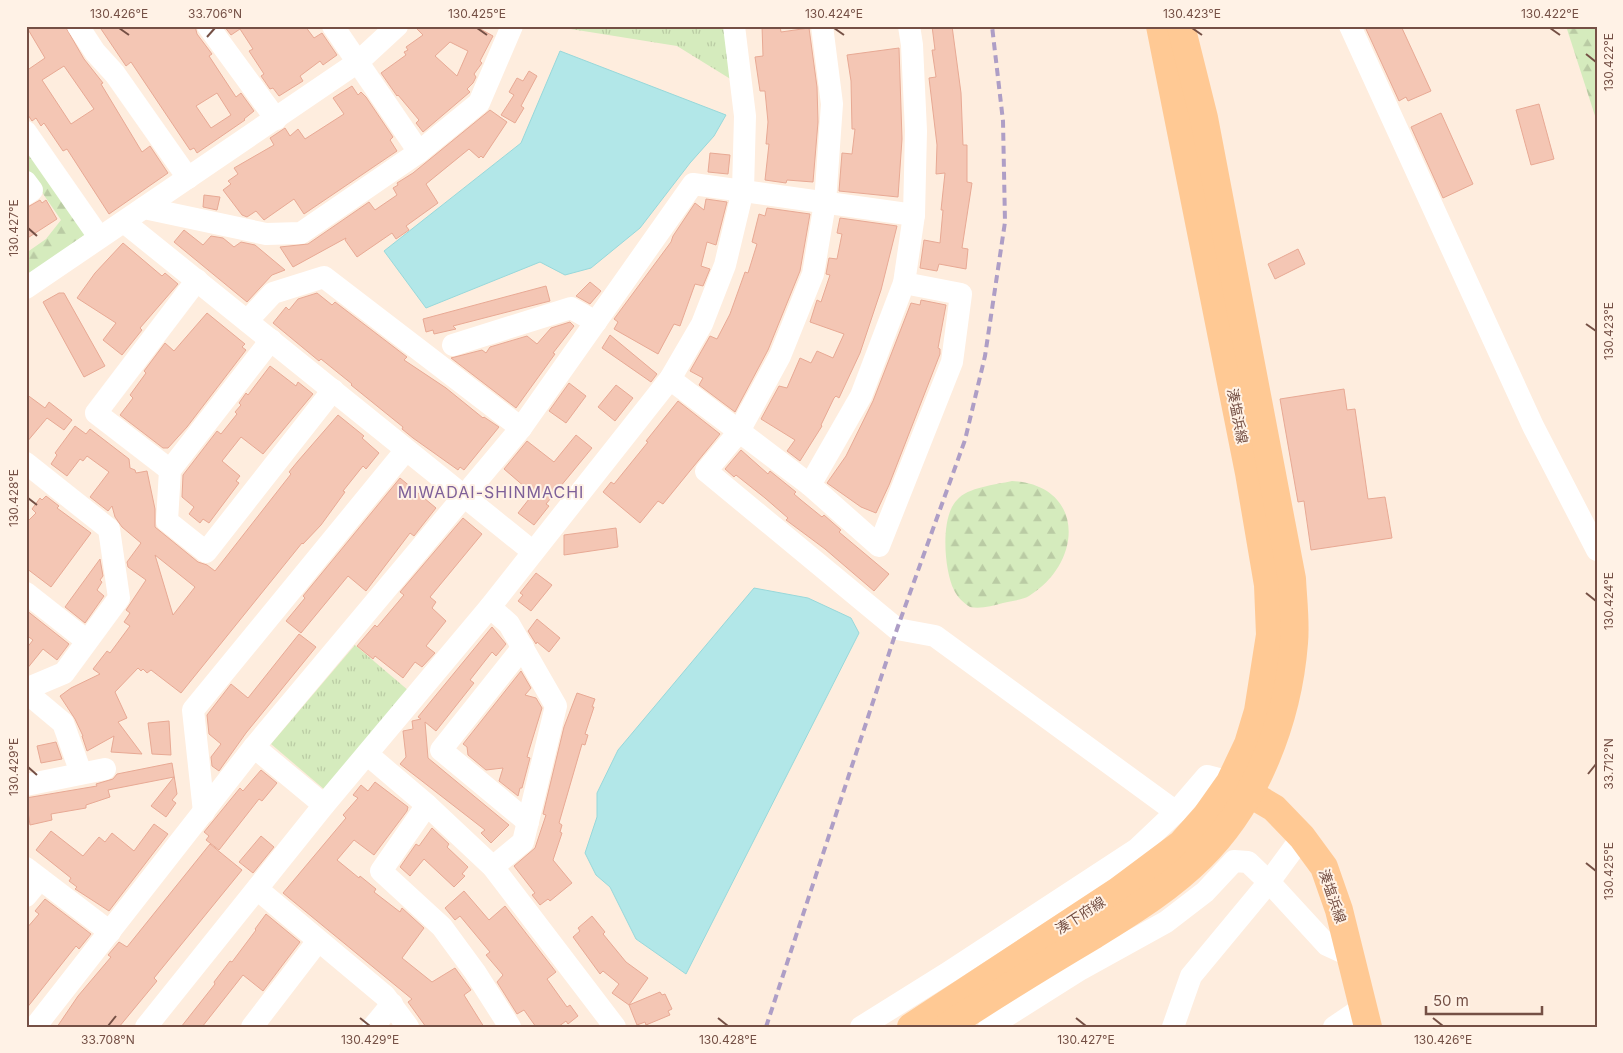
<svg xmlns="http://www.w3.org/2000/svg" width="1623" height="1053" viewBox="0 0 1623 1053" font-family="Inter,'Noto Sans JP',sans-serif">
  <defs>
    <pattern id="forest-firs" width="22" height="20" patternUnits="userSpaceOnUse" patternTransform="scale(1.25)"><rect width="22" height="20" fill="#d5ebbd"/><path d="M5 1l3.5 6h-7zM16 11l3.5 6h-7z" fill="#bacba4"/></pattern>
    <pattern id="park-tufts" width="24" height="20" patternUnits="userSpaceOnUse" patternTransform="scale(1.25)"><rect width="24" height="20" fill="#d5ebbd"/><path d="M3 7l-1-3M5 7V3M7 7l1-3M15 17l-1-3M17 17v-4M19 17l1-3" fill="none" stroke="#bacba4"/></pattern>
  </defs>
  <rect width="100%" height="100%" fill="#feedde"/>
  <g fill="url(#forest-firs)">
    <polygon points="1566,26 1597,26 1597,122"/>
    <polygon points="26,148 86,234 26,277 26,253 46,239 61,220 26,169"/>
    <path d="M 1012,481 C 1085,485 1084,562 1029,596 C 1022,600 1011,601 1003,603 C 992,606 981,609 970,607 C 964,603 957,597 954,590 C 944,570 940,517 957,500 C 968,487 995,485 1012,481 Z"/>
  </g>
  <g fill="url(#park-tufts)">
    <polygon points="552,26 736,26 745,88 677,46"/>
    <polygon points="355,645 409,691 325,790 271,744"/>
  </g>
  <g fill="#b2e7e8" stroke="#98d8da">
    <polygon points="560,51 726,115 714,136 690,163 640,228 591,268 565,275 540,262 426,308 384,251 521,143"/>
    <polygon points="754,588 808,598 851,618 859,633 686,974 636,939 610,887 596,875 585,853 597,817 597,793 618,750"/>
  </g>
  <g fill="#f4c6b4" stroke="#e8a994" fill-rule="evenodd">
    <path d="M 26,26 L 65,26 L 84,59 L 103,83 L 101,84 L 142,152 L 150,146 L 168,173 L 109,214 L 67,149 L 63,151 L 44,123 L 41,126 L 36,118 L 32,121 L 26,112 L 26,71 L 45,58 ZM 64,66 L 94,109 L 71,124 L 42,80 Z"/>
    <path d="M 99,26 L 195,26 L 197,34 L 212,54 L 209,56 L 236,97 L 241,93 L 254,111 L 244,119 L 245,120 L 197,153 L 194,148 L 190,150 L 131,62 L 126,66 ZM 217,93 L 231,115 L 211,128 L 196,106 Z"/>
    <polygon points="224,26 305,26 314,38 322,33 337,55 323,65 320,61 300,76 303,81 279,96 273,88 270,89 261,76 264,74 249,51 253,49 240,29 231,35"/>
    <path d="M 414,26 L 475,26 L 493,36 L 480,61 L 482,63 L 474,74 L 476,77 L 473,83 L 467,89 L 470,92 L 423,132 L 416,123 L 419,120 L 398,95 L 397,96 L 381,73 L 406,55 L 404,52 L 408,50 L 406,47 L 423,35 ZM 450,42 L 468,51 L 457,76 L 435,56 Z"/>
    <polygon points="762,26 780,26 781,32 809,28 817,87 818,122 813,182 787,180 786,183 765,180 769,144 766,144 768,122 765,91 760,91 755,57 763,56"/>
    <polygon points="932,26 952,26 961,93 963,145 967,145 967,182 972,183 962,248 968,249 966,269 939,264 937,271 920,268 924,240 940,243 943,210 941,210 945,173 936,174 937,145 929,78 936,77 932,50 935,50"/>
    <polygon points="1373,26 1401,26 1431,91 1408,101 1406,97 1399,101 1366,29"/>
    <polygon points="899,48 902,139 898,197 839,191 842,153 852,154 855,129 852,129 851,81 847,55"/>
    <polygon points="529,71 537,76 521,106 524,108 515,123 501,115 514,95 509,92 517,78 523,81"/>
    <polygon points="352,86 358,95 361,92 366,97 393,137 390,140 397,151 304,214 294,199 264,220 256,211 247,217 242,215 223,190 231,184 228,181 238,174 234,168 274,145 270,138 285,128 290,136 298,129 305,139 344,114 333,98"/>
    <polygon points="1539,104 1554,159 1531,165 1516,110"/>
    <polygon points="490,110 507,122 483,158 481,156 479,158 469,149 426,184 438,203 406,226 409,230 396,239 392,233 357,257 345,240 346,238 293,267 280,247 308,244 369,202 375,210 397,195 393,188 398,185 397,183 413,173"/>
    <polygon points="1441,113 1473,184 1443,198 1411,127"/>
    <polygon points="710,153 730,155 728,174 708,172"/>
    <polygon points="204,195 220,197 217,210 203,207"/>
    <polygon points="706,199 727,202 716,245 707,242 701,266 710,269 703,286 695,284 680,326 674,324 658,354 614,329 618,322 614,319 671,242 673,236 695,203 704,210"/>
    <polygon points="40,200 42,203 46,200 57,219 26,239 26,208"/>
    <polygon points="767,208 810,214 800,271 768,350 735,412 699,385 703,378 690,371 710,336 717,339 730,314 745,272 748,273 757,244 752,242 759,214 765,216"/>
    <polygon points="840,218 897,226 881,290 860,353 839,398 836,396 834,398 821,425 822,426 800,461 787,451 795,440 761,419 779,386 787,388 800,358 811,363 817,351 833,358 844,334 810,322 817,300 821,302 830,275 826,274 829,258 837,259 842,234 837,233"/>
    <polygon points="184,230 203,245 211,236 223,238 234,247 241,242 255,245 285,270 272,275 247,302 174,242"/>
    <polygon points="123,243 162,276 165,273 178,284 140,328 142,330 122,355 103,340 116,323 77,298 95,273"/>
    <polygon points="1298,249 1305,264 1275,279 1268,264"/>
    <polygon points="590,282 601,291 590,304 576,296"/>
    <polygon points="546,286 550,301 453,326 456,329 434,334 433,330 426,332 423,319"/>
    <polygon points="59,293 64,293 105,366 84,377 43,302"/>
    <polygon points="317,293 332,305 335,302 407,357 404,360 446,388 483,418 484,417 499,427 464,470 460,467 458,470 413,438 402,429 403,427 351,385 352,384 321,359 319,361 273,323 286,307 289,310 298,299"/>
    <polygon points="921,300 946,305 938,348 940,349 940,354 889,485 876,513 861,507 827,483 846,456 873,401 911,303 920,305"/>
    <polygon points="207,313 245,344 242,347 246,350 187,427 168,448 163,448 120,415 133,398 130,395 146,373 144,371 165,343 174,351"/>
    <polygon points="570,322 574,326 553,353 555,354 516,408 451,358 482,350 486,353 490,347 527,336 537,344 551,328"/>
    <polygon points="610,335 657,374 651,382 602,348"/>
    <polygon points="270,366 296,386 298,382 313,394 263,454 241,437 222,461 240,476 236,481 239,483 209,523 203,519 200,523 189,514 194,507 182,497 183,475 217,431 221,434 237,414 235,412 241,405 239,403 246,393 248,395"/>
    <polygon points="569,383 586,396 566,423 549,411"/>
    <polygon points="616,385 633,398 615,421 598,407"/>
    <polygon points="1344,389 1347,410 1355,409 1368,499 1385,497 1392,538 1311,550 1304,501 1298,502 1280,399"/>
    <polygon points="26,394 45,408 49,402 72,420 64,430 47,418 26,443"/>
    <polygon points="678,401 720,434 663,504 658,501 640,523 603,492 611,482 614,484 648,442 646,441"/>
    <path d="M 338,415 L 364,436 L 362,438 L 379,453 L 366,469 L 363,466 L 343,491 L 345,492 L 321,525 L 303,544 L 302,543 L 181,693 L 151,670 L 147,673 L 143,669 L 141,671 L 138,668 L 115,692 L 127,718 L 118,722 L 142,754 L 111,752 L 114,736 L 87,751 L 82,736 L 83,736 L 75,719 L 60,696 L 71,688 L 100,674 L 93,669 L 107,651 L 110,653 L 130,626 L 124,622 L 130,613 L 126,610 L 146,580 L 128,567 L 127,562 L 141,543 L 122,527 L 115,517 L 112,506 L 108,511 L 90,497 L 109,472 L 87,456 L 83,461 L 80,459 L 67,476 L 51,464 L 57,455 L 55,453 L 75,426 L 86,434 L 90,429 L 129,459 L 130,468 L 135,470 L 136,473 L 147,471 L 155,509 L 155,527 L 198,562 L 207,565 L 215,571 L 291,474 L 289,472 L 298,461 ZM 155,555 L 195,587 L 173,615 Z"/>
    <polygon points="576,435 592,448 546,504 549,506 534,525 518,513 533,494 504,469 527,441 554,462"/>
    <polygon points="741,450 768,474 770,471 796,492 794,494 801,500 822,517 824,515 841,530 839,532 889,574 874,591 825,549 786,520 788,518 765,498 736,475 734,477 725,469"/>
    <polygon points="400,478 436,508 414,536 410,533 366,591 348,576 301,633 286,621 305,598 303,596"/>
    <polygon points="46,496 59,506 57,508 91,533 51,587 26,568 26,523 36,513 32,509 40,498 42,500"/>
    <polygon points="463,518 482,534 430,597 436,602 432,608 446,621 426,646 435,653 422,667 415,662 403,678 375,656 373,659 357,646 375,625 377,627 404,595 400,592"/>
    <polygon points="616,528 618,547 564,555 564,535"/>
    <polygon points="100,559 103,576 100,580 102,582 97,590 104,596 85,623 65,607"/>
    <polygon points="536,573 552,585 531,611 518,601 523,595 520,593"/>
    <polygon points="26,610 69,644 57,660 43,649 26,670 26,649 33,640 26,635"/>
    <polygon points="537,619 560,638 549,652 537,642 536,644 528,631"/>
    <polygon points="492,627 506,644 496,656 492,652 470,680 474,683 436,731 425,722 428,758 509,825 491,843 481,833 485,830 400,764 406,757 403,731 413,729 412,721 421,719 418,717"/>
    <polygon points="299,634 316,647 246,733 219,771 212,766 211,757 221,744 209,734 207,715 231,684 248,698"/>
    <polygon points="521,671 531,688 525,695 536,698 542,708 527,757 530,758 522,788 520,788 518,796 499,781 503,768 486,770 468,755 467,747 463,744"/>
    <polygon points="577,693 595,699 592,707 594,707 585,734 588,735 585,745 582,744 559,823 562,825 560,832 562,833 553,860 572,883 550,901 548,899 540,905 532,895 535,893 514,866 535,848 546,815 543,814 564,727"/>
    <polygon points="169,721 171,755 152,754 148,723"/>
    <polygon points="56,742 62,759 41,763 37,746"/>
    <polygon points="172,763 177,794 172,800 176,803 166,817 151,806 174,777 108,790 110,797 86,805 86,808 51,814 52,820 30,825 26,798 97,786 96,784 113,779 117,774"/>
    <polygon points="261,770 277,783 262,801 259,799 219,850 206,840 209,836 204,832 240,788 243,791"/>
    <polygon points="375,782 408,807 407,811 374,855 354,840 337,860 359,878 360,876 376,889 374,892 400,912 402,908 424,928 402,958 432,982 455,968 471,990 464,995 484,1027 426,1027 408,1002 412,999 283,893 346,818 343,815 358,798 353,795 361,785 368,791"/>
    <polygon points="154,824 168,834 109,911 75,889 77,887 69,881 71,878 36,850 51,831 83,856 99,837 105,842 112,833 134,851"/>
    <polygon points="432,828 449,844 447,847 468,867 462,874 465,876 454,887 424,859 410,876 400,867 416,844 419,846"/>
    <polygon points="261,836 274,847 253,873 239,862"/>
    <polygon points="210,844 242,870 154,978 157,981 119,1027 57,1027 78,996 111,957 108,955 119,942 127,947"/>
    <polygon points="464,891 489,920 505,906 556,972 547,979 567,1007 570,1005 578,1016 568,1024 566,1021 558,1027 536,1027 524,1010 517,1014 497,982 503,975 486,955 490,952 460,916 455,920 445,908"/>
    <polygon points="45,899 91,934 79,949 76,946 26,1009 26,929 39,914 35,911"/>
    <polygon points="266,914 300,942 263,991 243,975 202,1027 181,1027 215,984 214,982 230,961 232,962 256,930 255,929"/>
    <polygon points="592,916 605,932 603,934 626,962 648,978 629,1005 660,992 662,995 665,994 672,1009 668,1011 670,1015 646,1025 645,1022 637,1025 629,1005 612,993 619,984 603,971 600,974 573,937 580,931 578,928"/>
  </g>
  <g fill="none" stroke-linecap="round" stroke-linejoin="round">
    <g stroke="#fff" stroke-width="22">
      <polyline points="78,26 95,52 115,74 188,178"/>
      <polyline points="208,26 276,119"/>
      <polyline points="333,26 419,152"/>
      <polyline points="822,26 832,104 825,203 813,274 780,356 738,433 706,471 897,629 935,636 1176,812"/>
      <polyline points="1350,26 1533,426 1597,550"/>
      <polyline points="26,132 99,237"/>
      <polyline points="26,182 32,190 26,194"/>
      <polyline points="144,208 266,234 301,233 419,152 479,103 512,26"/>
      <polyline points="124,222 532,551"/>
      <polyline points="26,288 358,62 397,26"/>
      <polyline points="247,321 273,293 324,277 521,428"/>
      <polyline points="271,340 170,470 167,521 206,552 333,390"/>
      <polyline points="453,345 571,308 596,322"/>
      <polyline points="670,379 810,485 879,546 952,362 961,294 904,283"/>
      <polyline points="26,463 109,529 119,598 64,673 26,689"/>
      <polyline points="170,470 96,413 197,280"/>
      <polyline points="810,485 861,396 904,283 914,215 916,131 912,45 909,26"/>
      <polyline points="26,593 87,641"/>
      <polyline points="490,607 509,624 556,706 523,842 493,867"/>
      <polyline points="523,647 441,750 528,822"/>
      <polyline points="26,692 63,723 81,773"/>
      <polyline points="254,747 324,805"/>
      <polyline points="367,754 427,805 493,867 615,1027"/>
      <polyline points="26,785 105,769"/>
      <polyline points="427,805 381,871 442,927 475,972 510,1027"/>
      <polyline points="204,812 193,710 406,450"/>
      <polyline points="26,868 110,932"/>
      <polyline points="257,889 385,996 408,1027"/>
      <polyline points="26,896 40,879"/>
      <polyline points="35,1027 254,747 521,428 693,184 914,215"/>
      <polyline points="146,1027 324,805 490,607 670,379 702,324 725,265 743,190 745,116 734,26"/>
      <polyline points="252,1027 318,941"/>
      <polyline points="373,1027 392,1004"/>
      <polyline points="861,1027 949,972 1137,849 1176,812 1207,776 1230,782"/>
      <polyline points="989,1027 1081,969 1166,922 1205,892 1234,861 1248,862 1269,882 1327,945 1351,956"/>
      <polyline points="1173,1027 1191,976 1269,882 1302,837"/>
      <polyline points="1334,1027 1362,1008"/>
    </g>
    <g stroke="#ffc994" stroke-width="28">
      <polyline points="1233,784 1274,808 1302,837 1324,867 1339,910 1368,1027"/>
      <polyline points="911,1027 1118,891 1181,844 1206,816 1230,782 1248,744 1258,711 1270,635 1268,585 1249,473 1160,26"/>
      <path d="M 946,1027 C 994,996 1042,966 1091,937 C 1129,913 1168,890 1201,857 C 1256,803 1288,720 1294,643 C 1296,622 1293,600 1292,579 L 1204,118 L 1181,26"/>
    </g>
    <polyline stroke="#ae9ec6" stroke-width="4" stroke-dasharray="8 5" stroke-linecap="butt" points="766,1027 897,629 965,440 985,356 1005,222 1003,121 992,26"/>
  </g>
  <path fill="none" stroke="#755045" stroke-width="2" d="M 119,28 L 129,35M 477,28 L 487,35M 834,28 L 844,35M 1192,28 L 1202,35M 1550,28 L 1560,35M 207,37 L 215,28M 1586,54 L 1596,62M 28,228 L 37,236M 1586,324 L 1596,331M 28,498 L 37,505M 1586,593 L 1596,601M 28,767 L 37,775M 1588,774 L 1596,764M 1586,863 L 1596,871M 360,1018 L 370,1026M 718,1018 L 728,1026M 1076,1018 L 1086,1026M 1433,1018 L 1443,1026M 108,1026 L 116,1016"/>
  <g text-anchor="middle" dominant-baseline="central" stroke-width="4" stroke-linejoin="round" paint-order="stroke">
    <g font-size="14" fill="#755045" stroke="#fff2e6">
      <text transform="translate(1238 416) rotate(79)">湊塩浜線</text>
      <text transform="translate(1333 896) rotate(71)">湊塩浜線</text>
      <text transform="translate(1080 915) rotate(-33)">湊下府線</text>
    </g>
    <g font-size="16" letter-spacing="1" fill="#7e6099" stroke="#fff2e6">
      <text x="491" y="492">MIWADAI-SHINMACHI</text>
    </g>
  </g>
  <rect width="1623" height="1053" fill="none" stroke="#fff2e6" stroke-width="55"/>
  <path d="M1426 1006v8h116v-8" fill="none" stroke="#755045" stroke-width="2.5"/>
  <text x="1433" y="1006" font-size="15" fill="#755045" stroke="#fff2e6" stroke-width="4" paint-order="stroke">50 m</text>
  <rect x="28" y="28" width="1568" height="998" fill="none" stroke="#755045" stroke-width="2"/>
  <g font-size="12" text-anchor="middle" fill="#755045">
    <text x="119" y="18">130.426°E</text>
    <text x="215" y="18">33.706°N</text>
    <text x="477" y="18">130.425°E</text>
    <text x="834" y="18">130.424°E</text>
    <text x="1192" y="18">130.423°E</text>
    <text x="1550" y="18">130.422°E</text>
    <text transform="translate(1609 62) rotate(-90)" y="4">130.422°E</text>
    <text transform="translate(14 228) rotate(-90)" y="4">130.427°E</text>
    <text transform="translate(1609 331) rotate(-90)" y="4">130.423°E</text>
    <text transform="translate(14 498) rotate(-90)" y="4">130.428°E</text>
    <text transform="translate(1609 601) rotate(-90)" y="4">130.424°E</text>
    <text transform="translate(1609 764) rotate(-90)" y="4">33.712°N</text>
    <text transform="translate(14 767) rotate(-90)" y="4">130.429°E</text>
    <text transform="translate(1609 871) rotate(-90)" y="4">130.425°E</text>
    <text x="108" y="1044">33.708°N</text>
    <text x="370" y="1044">130.429°E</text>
    <text x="728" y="1044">130.428°E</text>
    <text x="1086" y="1044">130.427°E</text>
    <text x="1443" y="1044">130.426°E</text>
  </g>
</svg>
